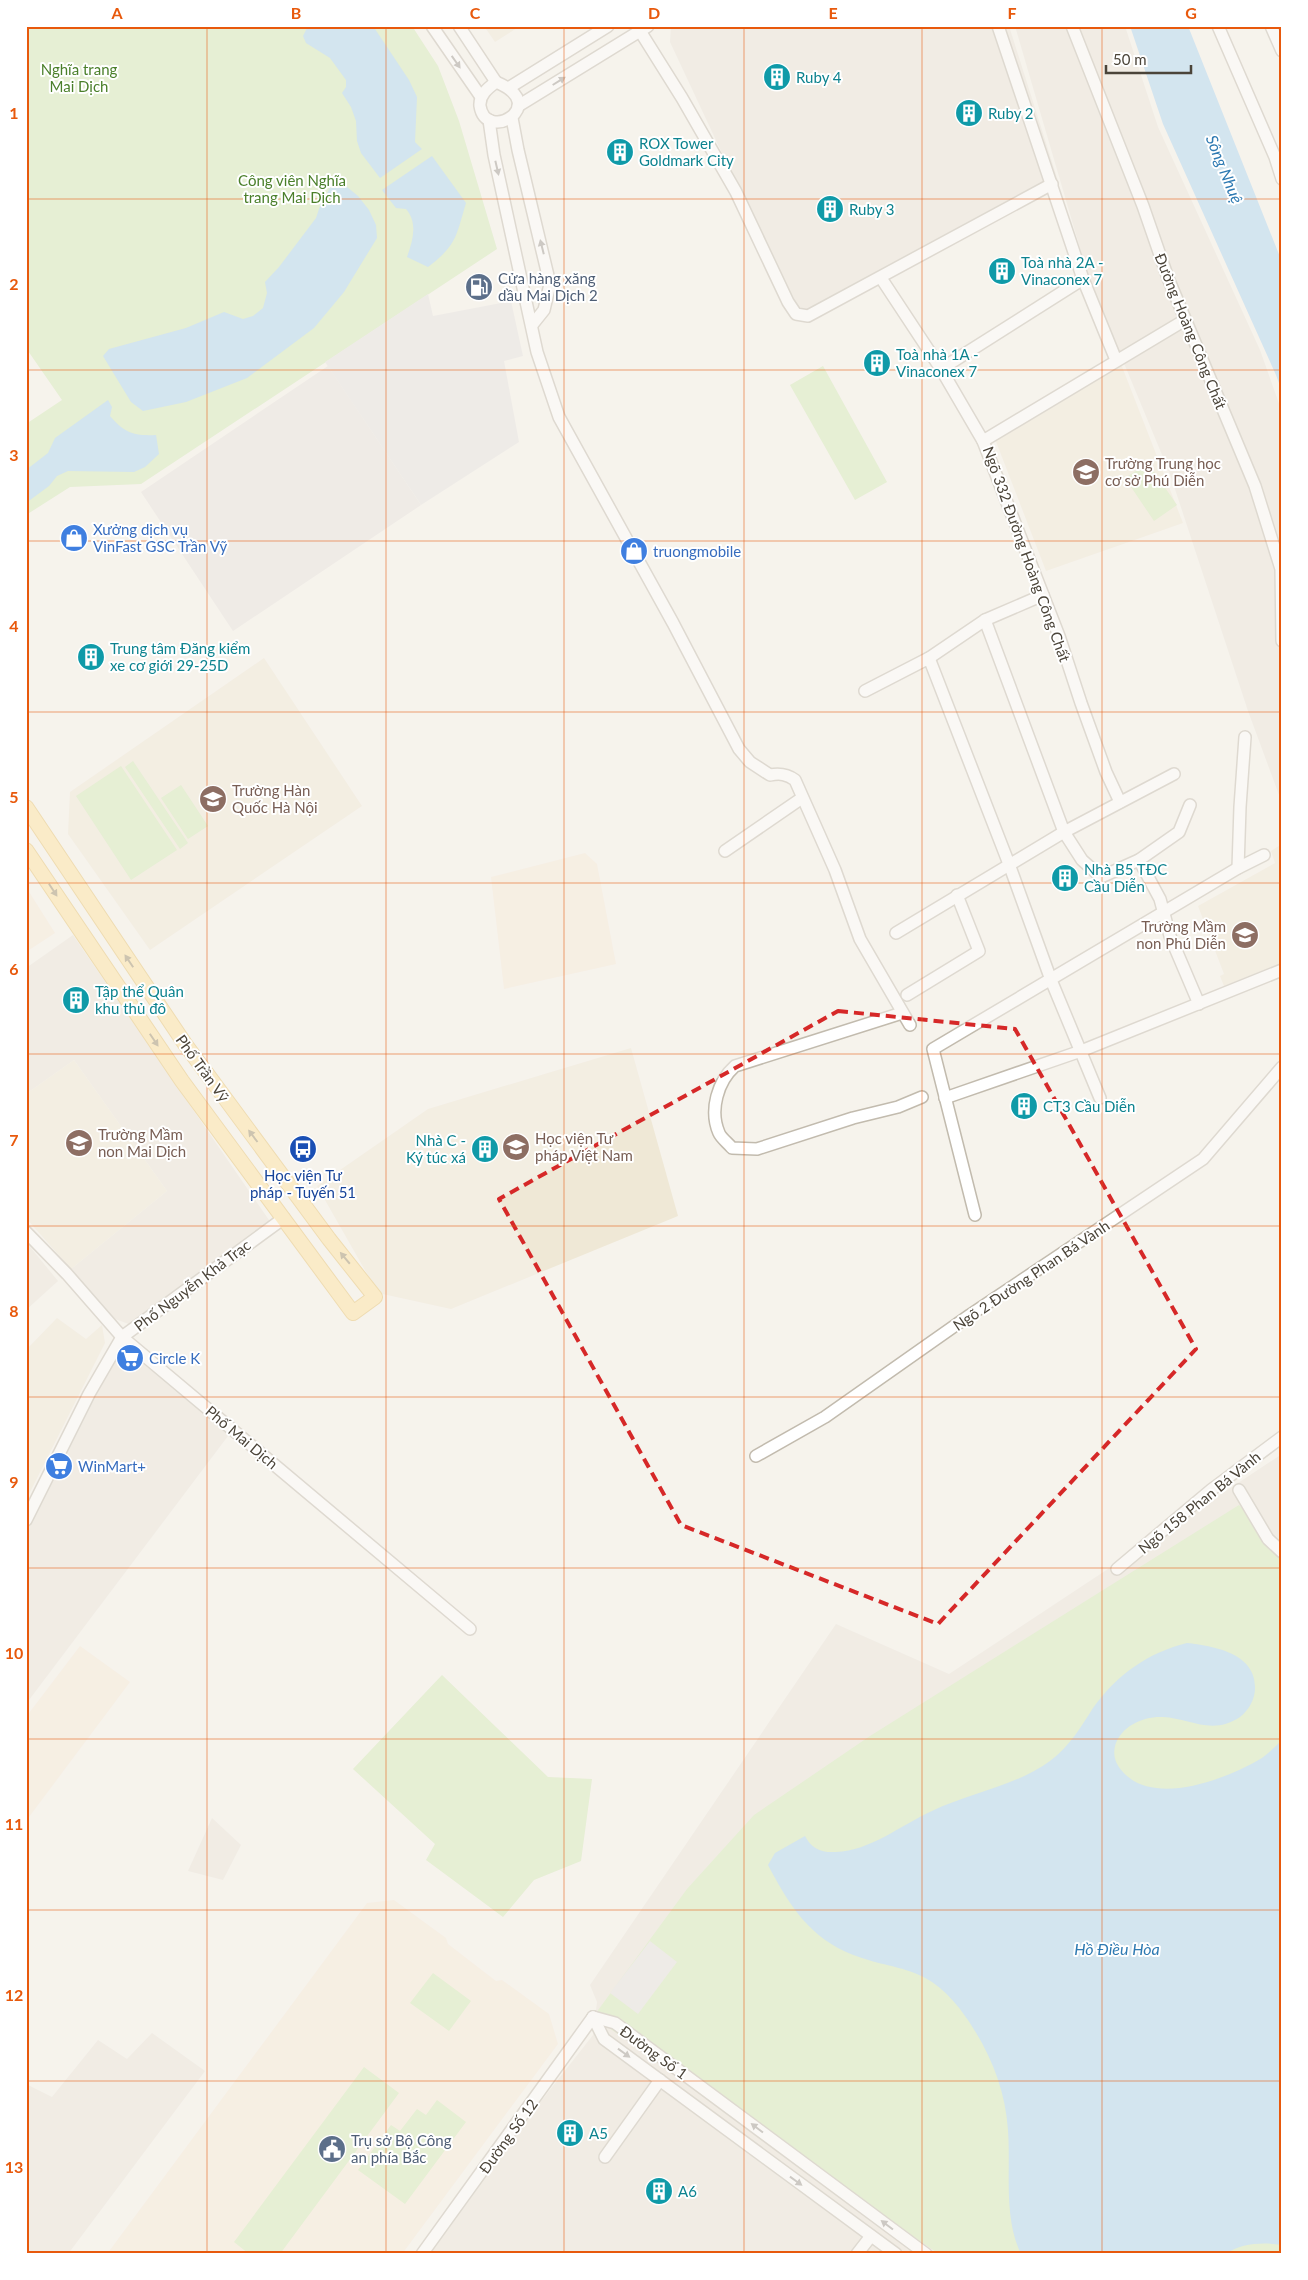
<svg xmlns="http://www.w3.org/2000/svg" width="1308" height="2280" viewBox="0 0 1308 2280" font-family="Lato,sans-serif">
  <rect width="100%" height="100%" fill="#f6f3ec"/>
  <g fill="#eae5da">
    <polygon points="671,26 1009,26 1059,184 801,322 670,42"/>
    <polygon points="1015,26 1125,26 1158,127 1260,350 1282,412 1282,803 1248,711 1170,474 1089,279"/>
    <polygon points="73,935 271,1223 137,1327 115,1319 71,1269 167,1191 74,1060 26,1094 26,968"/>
    <polygon points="26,1242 58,1281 26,1310"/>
    <polygon points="120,1346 231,1432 26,1704 26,1520"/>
    <polygon points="1282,1454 1282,2254 428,2254 516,2133 593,2035 597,2002 590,1985 836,1624 949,1674"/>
    <polygon points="212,1818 241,1845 223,1880 188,1871"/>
    <polygon points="152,2033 205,2071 68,2254 26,2254 26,2084 52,2097 98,2040 127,2059"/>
  </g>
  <g fill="#f7ead8">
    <polygon points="585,853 597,864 616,964 504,989 491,877"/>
    <polygon points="26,887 55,933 26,952"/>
    <polygon points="80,1646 130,1682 26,1821 26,1717"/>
    <polygon points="394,1900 446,1938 448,1944 496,1981 502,1980 549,2014 558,2044 402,2254 107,2254 367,1903"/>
  </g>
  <polygon fill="#e6e2dd" points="328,366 421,505 233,631 141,492"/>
  <g fill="#efe8d6">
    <polygon points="484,26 520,26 495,42"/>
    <polygon points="1121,364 1183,523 1046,571 995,439"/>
    <polygon points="264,658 362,806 150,950 68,834 70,792"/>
    <polygon points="1282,844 1282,963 1224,986 1220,976 1224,974 1198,906 1275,863 1271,851"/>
    <polygon points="631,1048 678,1216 451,1309 378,1293 317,1186 428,1109"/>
    <polygon points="74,1060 167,1191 71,1269 26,1218 26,1094"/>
    <polygon points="57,1318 86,1339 102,1325 105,1343 26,1500 26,1350"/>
  </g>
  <g fill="#d2eab5">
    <polygon points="26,26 412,26 438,66 459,121 497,249 141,484 70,487 26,515 26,424 62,400 26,348"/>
    <polygon points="823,366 887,482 855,500 790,385"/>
    <polygon points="1148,463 1177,505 1154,521 1125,478"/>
    <polygon points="133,761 188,843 180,849 125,767"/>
    <polygon points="121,766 177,850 131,880 76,796"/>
    <polygon points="181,785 208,826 188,839 161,798"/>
    <polygon points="1239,1505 1282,1548 1282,2254 939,2254 593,2017 687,1889 754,1815 870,1736"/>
    <polygon points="442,1675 548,1777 592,1779 581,1861 534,1880 503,1917 426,1860 435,1844 353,1769"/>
    <polygon points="433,1973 471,2001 449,2031 410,2003"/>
    <polygon points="364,2067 399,2093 280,2254 249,2254 234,2242"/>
    <polygon points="437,2100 466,2122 405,2204 358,2170 391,2125 400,2131 417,2109 426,2115"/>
  </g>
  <g fill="#e5e3e0">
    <polygon points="428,294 433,316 511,301 523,356 504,361 519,442 421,505 325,362"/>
    <polygon points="650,1941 677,1962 638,2014 610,1993"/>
  </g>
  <g fill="#a9d4f2">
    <polygon points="308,26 373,26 409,80 417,97 415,142 422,149 380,178 361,153 357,141 356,121 351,107 342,93 346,87 346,80 330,58 306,43 303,36"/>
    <polygon points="1130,26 1188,26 1282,262 1282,391 1276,375 1163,124"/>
    <path d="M 432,156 L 466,203 C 456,236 457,245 428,267 L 407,257 C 413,240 418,223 406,209 L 396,208 L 382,190 Z"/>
    <polygon points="341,182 358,196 369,210 376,225 377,238 344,292 314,328 247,378 186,402 143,411 131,402 103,356 109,349 186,328 224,312 243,319 253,316 263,308 267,293 265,282 279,267 316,218 321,203 332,185"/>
    <path d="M 108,400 L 112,407 L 110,416 C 125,433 133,436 156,435 L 159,454 L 145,467 L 134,472 L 68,471 L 57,476 L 49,486 L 26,503 L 26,470 L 48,453 L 55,438 Z"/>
    <path d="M 1187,1643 C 1213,1646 1256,1653 1255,1688 C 1255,1699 1249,1710 1240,1717 C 1212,1736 1189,1718 1163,1717 C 1143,1716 1121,1726 1115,1746 C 1112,1759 1118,1768 1127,1776 C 1160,1805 1229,1778 1262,1758 C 1269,1753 1276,1746 1282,1740 L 1282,2245 C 1263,2242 1241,2243 1226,2254 L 1021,2254 C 1003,2217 1011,2170 1008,2130 C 1005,2085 987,2045 960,2009 C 922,1960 892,1973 844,1951 C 806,1933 787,1901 768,1865 L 775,1853 L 805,1836 C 811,1848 821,1853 836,1852 C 870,1851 901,1825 932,1811 C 970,1793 1016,1786 1050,1761 C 1069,1747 1081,1727 1093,1708 C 1117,1675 1147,1653 1187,1643 Z"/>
  </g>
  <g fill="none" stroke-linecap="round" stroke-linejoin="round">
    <g stroke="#c2bbae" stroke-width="14">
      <g id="minor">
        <polyline points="432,26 481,97"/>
        <polyline points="459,26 496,82"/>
        <polyline points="998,26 1083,279 1116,360"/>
        <polyline points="1072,26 1143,206 1168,278 1255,486 1281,569 1282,641"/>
        <polyline points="1218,26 1275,157 1282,179"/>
        <polyline points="1271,26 1282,51"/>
        <polyline points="640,31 682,98 736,192 788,302 796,314 808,316 1052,184"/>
        <path d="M 496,82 C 552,105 486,144 480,106 C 479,95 488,88 496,82 Z"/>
        <polyline points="510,87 608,26"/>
        <polyline points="518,106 648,26"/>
        <polyline points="512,118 518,150 550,284 544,310 532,325"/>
        <path d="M 489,120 L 494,155 L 537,352 L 559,417 L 673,623 L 739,749 L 750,762 L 770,775 C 780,773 787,774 795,780 L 835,870 L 860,939 L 910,1025"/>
        <polyline points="881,278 941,369 983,441 1059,636 1081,703 1106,772 1120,802"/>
        <polyline points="941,369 1083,279"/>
        <polyline points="983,441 1185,320"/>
        <polyline points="985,620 1064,832 1082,860 1101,877 1139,860 1179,832 1190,805"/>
        <polyline points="929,658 1009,864 1051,980 1100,1098"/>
        <polyline points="865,691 929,658 985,620 1043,595"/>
        <polyline points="725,851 802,798"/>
        <polyline points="1139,860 1160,899 1170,936 1199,1004"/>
        <polyline points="1238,868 1240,807 1245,737"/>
        <polyline points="896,933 1064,832 1174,774"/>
        <polyline points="907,995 979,951 957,895"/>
        <path d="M 902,1013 L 735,1066 C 718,1081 709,1110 719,1133 C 721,1138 728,1143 732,1148 L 757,1149 L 853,1118 L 898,1107 L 922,1097"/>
        <polyline points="945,1098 1081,1051 1282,970"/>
        <polyline points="975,1215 933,1049 1238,868 1264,855"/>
        <polyline points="26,1232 67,1274 122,1337 470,1629"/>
        <polyline points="756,1456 825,1417 970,1315 1203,1159 1282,1067"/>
        <polyline points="1239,1490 1268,1539 1282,1552"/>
        <polyline points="26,1520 89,1394 122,1337 284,1218"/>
        <polyline points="1117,1569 1211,1490 1282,1437"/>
        <polyline points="593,2017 615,2023 926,2254"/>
        <polyline points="593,2017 604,2039 896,2254"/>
        <polyline points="605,2157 660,2080"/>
        <polyline points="422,2254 593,2017"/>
        <polyline points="857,2254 871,2236"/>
      </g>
    </g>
    <g stroke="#e6c16a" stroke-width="16">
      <polyline id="major" points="26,807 185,1044 329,1239 375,1297 353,1313 182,1081 26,850"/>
    </g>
    <use href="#minor" stroke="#fff" stroke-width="11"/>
    <use href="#major" stroke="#ffe39c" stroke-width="14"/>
  </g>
  <defs><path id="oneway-solid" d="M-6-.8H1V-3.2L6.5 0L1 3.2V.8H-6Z" transform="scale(1.25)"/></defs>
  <g fill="#9c9892">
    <use href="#oneway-solid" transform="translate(456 62) rotate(55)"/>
    <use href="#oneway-solid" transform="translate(559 81) rotate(-32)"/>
    <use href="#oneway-solid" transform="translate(497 168) rotate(77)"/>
    <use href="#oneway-solid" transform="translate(542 247) rotate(-104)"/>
    <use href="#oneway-solid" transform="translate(624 2053) rotate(36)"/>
    <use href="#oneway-solid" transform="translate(757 2128) rotate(-143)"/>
    <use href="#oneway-solid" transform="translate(796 2181) rotate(36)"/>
    <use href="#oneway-solid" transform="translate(887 2225) rotate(-143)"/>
  </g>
  <g fill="#9c8c66">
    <use href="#oneway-solid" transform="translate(53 890) rotate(57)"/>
    <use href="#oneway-solid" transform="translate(129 961) rotate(-124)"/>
    <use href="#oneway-solid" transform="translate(154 1040) rotate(56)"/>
    <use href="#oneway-solid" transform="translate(253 1136) rotate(-127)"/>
    <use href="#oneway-solid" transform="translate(345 1258) rotate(-130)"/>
  </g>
  <path d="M0 0H1308V2280H0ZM 838,1011 L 1015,1029 L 1196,1349 L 938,1624 L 681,1525 L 499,1199 Z" fill="#f6f3ec" fill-opacity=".55" fill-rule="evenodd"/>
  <path fill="none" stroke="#d62828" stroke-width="4" stroke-dasharray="10 6" stroke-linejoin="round" d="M 838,1011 L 1015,1029 L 1196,1349 L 938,1624 L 681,1525 L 499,1199 Z"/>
  <path fill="none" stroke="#e8590c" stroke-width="1" stroke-opacity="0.55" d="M 207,26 L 207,2254M 386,26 L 386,2254M 564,26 L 564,2254M 744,26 L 744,2254M 922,26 L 922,2254M 1102,26 L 1102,2254M 26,199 L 1282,199M 26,370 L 1282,370M 26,541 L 1282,541M 26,712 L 1282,712M 26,883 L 1282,883M 26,1054 L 1282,1054M 26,1226 L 1282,1226M 26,1397 L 1282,1397M 26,1568 L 1282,1568M 26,1739 L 1282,1739M 26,1910 L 1282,1910M 26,2081 L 1282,2081"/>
  <defs>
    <g id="building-disc" transform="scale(1.4375)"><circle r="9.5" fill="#0f9aa8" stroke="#fff"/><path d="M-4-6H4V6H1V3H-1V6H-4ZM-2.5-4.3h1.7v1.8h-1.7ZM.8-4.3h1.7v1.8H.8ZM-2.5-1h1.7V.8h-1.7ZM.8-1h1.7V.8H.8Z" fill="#fff"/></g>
    <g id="fuel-disc" transform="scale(1.4375)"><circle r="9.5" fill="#5c6f8a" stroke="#fff"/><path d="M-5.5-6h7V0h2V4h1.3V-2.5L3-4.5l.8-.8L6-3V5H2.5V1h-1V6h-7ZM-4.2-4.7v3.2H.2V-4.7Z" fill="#fff"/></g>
    <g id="school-disc" transform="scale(1.4375)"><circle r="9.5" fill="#8d6e63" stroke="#fff"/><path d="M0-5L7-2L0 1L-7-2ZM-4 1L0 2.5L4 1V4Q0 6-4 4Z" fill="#fff"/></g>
    <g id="shop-disc" transform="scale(1.4375)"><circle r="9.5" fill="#3f7fe0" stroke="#fff"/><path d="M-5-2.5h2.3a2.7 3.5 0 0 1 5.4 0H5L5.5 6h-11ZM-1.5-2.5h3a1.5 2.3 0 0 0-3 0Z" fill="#fff"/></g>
    <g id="university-disc" transform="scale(1.4375)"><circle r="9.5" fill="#8d6e63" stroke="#fff"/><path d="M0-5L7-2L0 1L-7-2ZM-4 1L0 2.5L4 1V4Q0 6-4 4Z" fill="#fff"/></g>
    <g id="bus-disc" transform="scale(1.4375)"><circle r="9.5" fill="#1a4fb4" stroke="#fff"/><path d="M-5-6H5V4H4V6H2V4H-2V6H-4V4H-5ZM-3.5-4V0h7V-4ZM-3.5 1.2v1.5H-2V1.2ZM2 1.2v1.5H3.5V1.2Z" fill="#fff"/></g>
    <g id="supermarket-disc" transform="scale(1.4375)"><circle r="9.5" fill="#3f7fe0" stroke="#fff"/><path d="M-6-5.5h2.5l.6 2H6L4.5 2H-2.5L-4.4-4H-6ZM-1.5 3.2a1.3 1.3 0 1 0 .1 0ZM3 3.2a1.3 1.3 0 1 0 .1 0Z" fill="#fff"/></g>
    <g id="civic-disc" transform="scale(1.4375)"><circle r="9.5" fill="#5c6f8a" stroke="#fff"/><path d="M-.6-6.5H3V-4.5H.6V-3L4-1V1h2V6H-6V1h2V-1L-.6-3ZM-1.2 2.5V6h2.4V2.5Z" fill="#fff"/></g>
  </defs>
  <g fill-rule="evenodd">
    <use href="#building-disc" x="777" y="77"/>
    <use href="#building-disc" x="969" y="113"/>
    <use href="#building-disc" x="620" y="152"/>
    <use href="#building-disc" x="830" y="209"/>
    <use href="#building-disc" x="1002" y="271"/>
    <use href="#fuel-disc" x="479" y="287"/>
    <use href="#building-disc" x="877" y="363"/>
    <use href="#school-disc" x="1086" y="472"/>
    <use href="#shop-disc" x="74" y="538"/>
    <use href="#shop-disc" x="634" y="551"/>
    <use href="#building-disc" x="91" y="657"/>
    <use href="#school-disc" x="213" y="799"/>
    <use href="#building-disc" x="1065" y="878"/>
    <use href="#school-disc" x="1245" y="935"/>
    <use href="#building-disc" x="76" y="1000"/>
    <use href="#building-disc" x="1024" y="1106"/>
    <use href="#school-disc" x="79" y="1143"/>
    <use href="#university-disc" x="516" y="1147"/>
    <use href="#bus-disc" x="303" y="1149"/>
    <use href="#building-disc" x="485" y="1149"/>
    <use href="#supermarket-disc" x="130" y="1358"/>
    <use href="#supermarket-disc" x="59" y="1466"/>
    <use href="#building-disc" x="570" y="2133"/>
    <use href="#civic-disc" x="332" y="2149"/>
    <use href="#building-disc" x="659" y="2191"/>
  </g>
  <g text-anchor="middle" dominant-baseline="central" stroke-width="4" stroke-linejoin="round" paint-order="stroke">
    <g font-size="15" fill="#4a7f2a" stroke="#fff">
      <text x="79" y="69">Nghĩa trang<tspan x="79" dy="17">Mai Dịch</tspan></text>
      <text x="292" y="180">Công viên Nghĩa<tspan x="292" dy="17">trang Mai Dịch</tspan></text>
    </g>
    <g font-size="15" fill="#0d838f" stroke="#fff" text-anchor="start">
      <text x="796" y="77">Ruby 4</text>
      <text x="988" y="113">Ruby 2</text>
      <text x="639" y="143">ROX Tower<tspan x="639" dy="17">Goldmark City</tspan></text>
      <text x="849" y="209">Ruby 3</text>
      <text x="1021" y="262">Toà nhà 2A -<tspan x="1021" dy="17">Vinaconex 7</tspan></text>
      <text x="896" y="354">Toà nhà 1A -<tspan x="896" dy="17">Vinaconex 7</tspan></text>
      <text x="110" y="648">Trung tâm Đăng kiểm<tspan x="110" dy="17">xe cơ giới 29-25D</tspan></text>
      <text x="1084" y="869">Nhà B5 TĐC<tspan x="1084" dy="17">Cầu Diễn</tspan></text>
      <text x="95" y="991">Tập thể Quân<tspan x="95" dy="17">khu thủ đô</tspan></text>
      <text x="1043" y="1106">CT3 Cầu Diễn</text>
      <text x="466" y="1140" text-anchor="end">Nhà C -<tspan x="466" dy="17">Ký túc xá</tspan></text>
      <text x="589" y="2133">A5</text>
      <text x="678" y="2191">A6</text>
    </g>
    <g font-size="15" fill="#4e5e75" stroke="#fff" text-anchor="start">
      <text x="498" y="278">Cửa hàng xăng<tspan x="498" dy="17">dầu Mai Dịch 2</tspan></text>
      <text x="351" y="2140">Trụ sở Bộ Công<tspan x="351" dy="17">an phía Bắc</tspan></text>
    </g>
    <g font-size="15" fill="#4b4439" stroke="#fff">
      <text transform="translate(1191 331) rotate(68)">Đường Hoàng Công Chất</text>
      <text transform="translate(1027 554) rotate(70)">Ngõ 332 Đường Hoàng Công Chất</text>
      <text transform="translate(203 1068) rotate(54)">Phố Trần Vỹ</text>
      <text transform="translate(1031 1275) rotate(-34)">Ngõ 2 Đường Phan Bá Vành</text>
      <text transform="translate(192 1285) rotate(-37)">Phố Nguyễn Khả Trạc</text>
      <text transform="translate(242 1437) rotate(40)">Phố Mai Dịch</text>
      <text transform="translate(1199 1502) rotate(-39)">Ngõ 158 Phan Bá Vành</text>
      <text transform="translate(654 2052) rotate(36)">Đường Số 1</text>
      <text transform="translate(508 2136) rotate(-54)">Đường Số 12</text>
    </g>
    <g font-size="15" fill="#785e54" stroke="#fff" text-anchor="start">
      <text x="1105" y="463">Trường Trung học<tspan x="1105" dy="17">cơ sở Phú Diễn</tspan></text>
      <text x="232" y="790">Trường Hàn<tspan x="232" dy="17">Quốc Hà Nội</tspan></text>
      <text x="1226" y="926" text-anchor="end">Trường Mầm<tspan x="1226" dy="17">non Phú Diễn</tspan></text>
      <text x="98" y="1134">Trường Mầm<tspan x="98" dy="17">non Mai Dịch</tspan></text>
      <text x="535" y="1138">Học viện Tư<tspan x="535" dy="17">pháp Việt Nam</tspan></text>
    </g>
    <g font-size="15" fill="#366cbe" stroke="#fff" text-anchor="start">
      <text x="93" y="529">Xưởng dịch vụ<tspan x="93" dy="17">VinFast GSC Trần Vỹ</tspan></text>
      <text x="653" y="551">truongmobile</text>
      <text x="149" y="1358">Circle K</text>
      <text x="78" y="1466">WinMart+</text>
    </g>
    <g font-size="15" fill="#164399" stroke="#fff">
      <text x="303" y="1175">Học viện Tư<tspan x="303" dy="17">pháp - Tuyến 51</tspan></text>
    </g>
    <g font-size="16" font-style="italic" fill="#2e7ab2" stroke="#fff">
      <text transform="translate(1225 169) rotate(68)">Sông Nhuệ</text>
      <text x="1117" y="1948">Hồ Điều Hòa</text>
    </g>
  </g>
  <rect width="1308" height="2280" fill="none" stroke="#ffffff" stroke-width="55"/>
  <path d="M1106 65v8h85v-8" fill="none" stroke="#4b4439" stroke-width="2.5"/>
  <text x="1113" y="65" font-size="15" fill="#4b4439" stroke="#ffffff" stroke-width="4" paint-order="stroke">50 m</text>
  <rect x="28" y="28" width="1252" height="2224" fill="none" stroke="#e8590c" stroke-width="2"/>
  <g font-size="16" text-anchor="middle" font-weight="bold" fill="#e8590c">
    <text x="117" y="19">A</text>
    <text x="296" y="19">B</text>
    <text x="475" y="19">C</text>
    <text x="654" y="19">D</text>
    <text x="833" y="19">E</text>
    <text x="1012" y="19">F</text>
    <text x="1191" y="19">G</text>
    <text x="14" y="119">1</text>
    <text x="14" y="290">2</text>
    <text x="14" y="461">3</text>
    <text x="14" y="632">4</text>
    <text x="14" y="803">5</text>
    <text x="14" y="975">6</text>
    <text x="14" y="1146">7</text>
    <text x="14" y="1317">8</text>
    <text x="14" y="1488">9</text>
    <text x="14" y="1659">10</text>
    <text x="14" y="1830">11</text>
    <text x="14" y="2001">12</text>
    <text x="14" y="2173">13</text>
  </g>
</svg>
